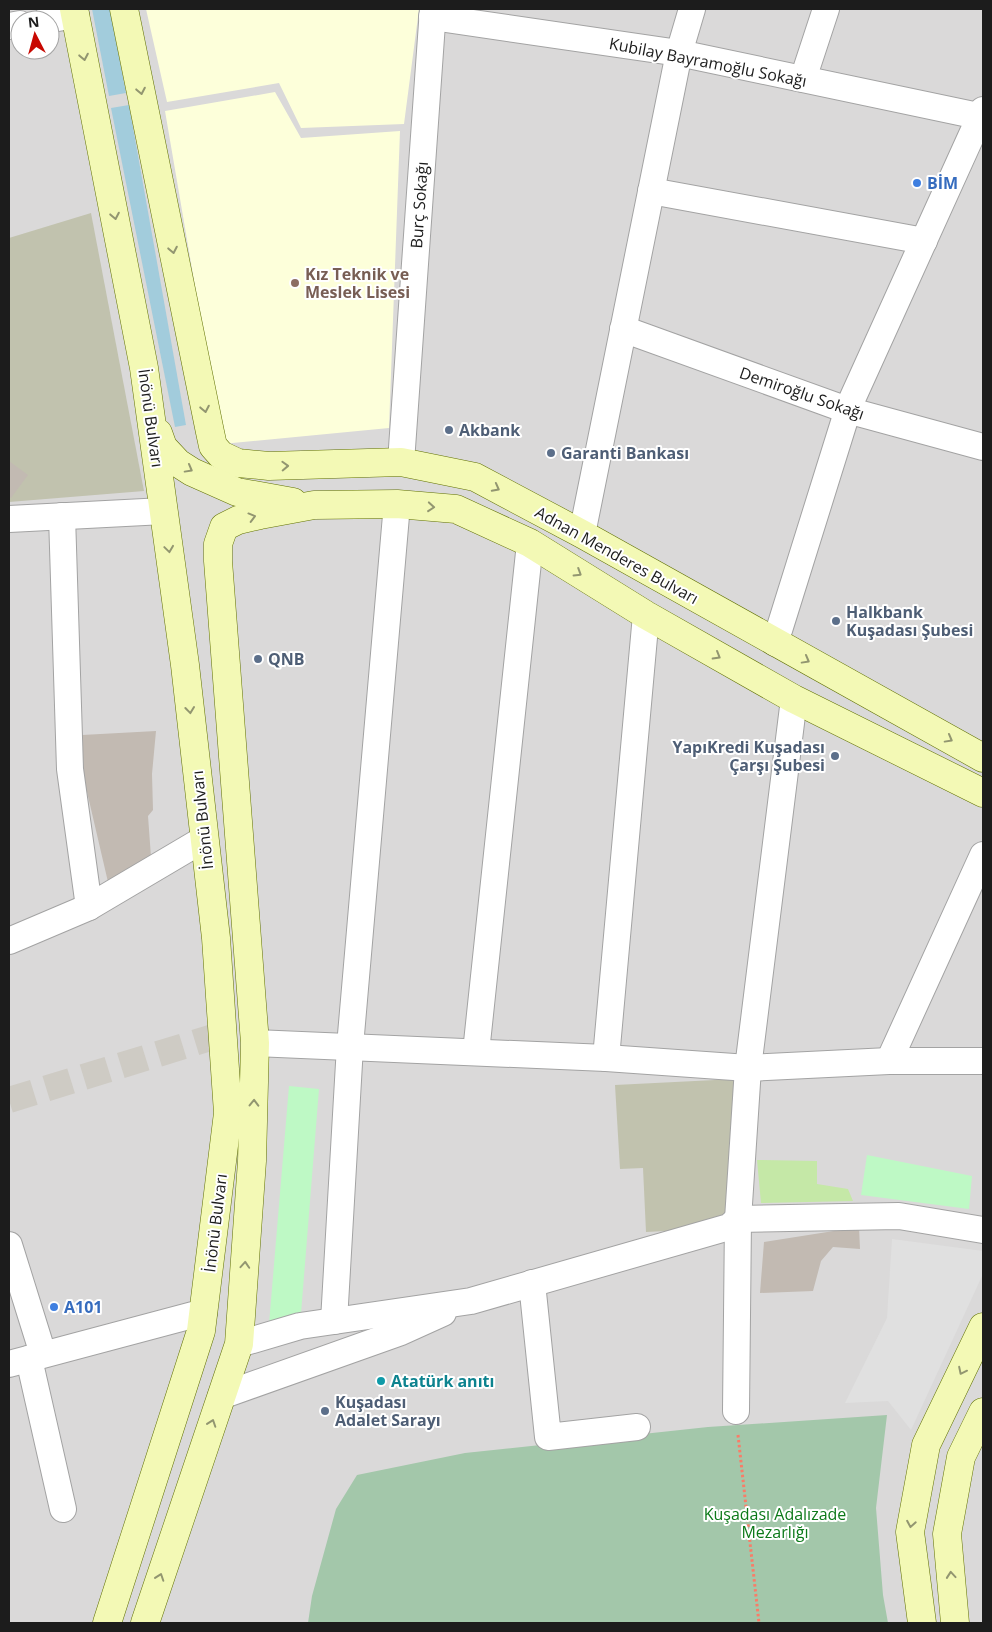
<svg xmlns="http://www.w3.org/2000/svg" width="992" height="1632" viewBox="0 0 992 1632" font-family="'Open Sans',sans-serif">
  <rect width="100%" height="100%" fill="#eeeae2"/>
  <path fill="#dad9d9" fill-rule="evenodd" d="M 9,9 L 983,9 L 983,1623 L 9,1623 ZM 20,20 L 50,20 L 50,50 L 20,50 Z"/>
  <g fill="#fdffda">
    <polygon points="146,9 419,9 404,124 301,128 279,83 167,102"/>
    <polygon points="275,92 301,138 400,131 389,428 222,444 165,111"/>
  </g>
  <g fill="#c1c2ae">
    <polygon points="91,213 144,491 9,502 9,238"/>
    <polygon points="735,1079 743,1227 646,1232 643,1168 620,1169 615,1085"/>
  </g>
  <polygon fill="#c5e8a7" points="757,1160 817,1161 817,1184 848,1189 853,1201 761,1203"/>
  <polygon fill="#a3c7aa" points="887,1415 876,1508 883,1595 888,1623 308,1623 312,1596 336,1509 357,1475 465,1453 708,1427"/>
  <g fill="#bef9c5">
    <polygon points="289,1086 319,1089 300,1326 269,1324"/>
    <polygon points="867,1155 972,1176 969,1209 861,1195"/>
  </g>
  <polygon fill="#e0e0e0" points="892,1239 983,1251 983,1274 911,1430 888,1401 845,1403 887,1318"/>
  <g fill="#a2ccdc">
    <polygon points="92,9 110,9 126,93 109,96"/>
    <polygon points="129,105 186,425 175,427 111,108"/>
  </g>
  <g fill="#c2bab2">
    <polygon points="9,461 28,475 11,498 9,497"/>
    <polygon points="156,731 152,774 153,810 148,816 151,857 108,882 84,779 82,735"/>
    <polygon points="859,1227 860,1249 833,1247 821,1261 813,1291 760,1293 764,1242"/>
  </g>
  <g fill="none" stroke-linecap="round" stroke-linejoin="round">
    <polyline stroke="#cecbc4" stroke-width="26" stroke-dasharray="26 13" stroke-linecap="butt" points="9,1100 223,1034"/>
    <g stroke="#a3a3a3" stroke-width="28">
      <g id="street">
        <polyline points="432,17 679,53 983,117"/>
        <polyline points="46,20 76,15"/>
        <polyline points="9,26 20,24"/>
        <polyline points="803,79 826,9"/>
        <polyline points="651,191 924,241"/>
        <polyline points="623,329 847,410 983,447"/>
        <polyline points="401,462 433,9"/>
        <polyline points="62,516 70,769 89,907"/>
        <polyline points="9,519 164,511"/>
        <polyline points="582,534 679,53 692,9"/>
        <polyline points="775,643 849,406 983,110"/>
        <polyline points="9,941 89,907 204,839"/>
        <polyline points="255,1043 606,1058 748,1068 889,1061 983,1061"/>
        <polyline points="476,1052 530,543"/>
        <polyline points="606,1058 646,615"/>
        <polyline points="889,1061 983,855"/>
        <polyline points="9,1245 43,1354"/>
        <polyline points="532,1283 548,1437 637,1427"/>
        <polyline points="334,1321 350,1046 397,504"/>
        <polyline points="239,1344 300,1326 471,1301 729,1227 738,1219 899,1216 983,1230"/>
        <polyline points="29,1359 63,1509"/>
        <polyline points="9,1364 204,1312"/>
        <polyline points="221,1396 401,1332 443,1313"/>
        <polyline points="736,1411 738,1219 748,1068 794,699"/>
      </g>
    </g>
    <g stroke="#627205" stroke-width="29">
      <g id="secondary">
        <polyline points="74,9 144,368 185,665 216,938 228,1113 201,1331 107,1623"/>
        <polyline points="124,9 210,432 213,446 221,455 238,463 269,466 401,462 475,477 582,534 983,758"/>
        <polyline points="158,433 163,447 178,463 192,472 237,492 293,502"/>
        <polyline points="145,1623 239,1344 252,1161 255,1043 218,561 218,544 224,527 238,520 260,515 314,505 397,504 456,509 530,543 646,615 794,699 983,793"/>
        <polyline points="922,1623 910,1532 926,1445 983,1327"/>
        <polyline points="955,1623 947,1534 961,1457 983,1412"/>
      </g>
    </g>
    <polyline stroke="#f97c68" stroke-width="3" stroke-dasharray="2.5 2.5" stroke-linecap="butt" points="738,1435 759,1623"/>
    <use href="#street" stroke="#fff" stroke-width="26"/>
    <use href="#secondary" stroke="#f3f9b5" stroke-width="28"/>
  </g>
  <defs><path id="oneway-chevron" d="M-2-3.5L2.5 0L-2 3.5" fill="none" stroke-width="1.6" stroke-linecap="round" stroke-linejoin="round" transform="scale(1.25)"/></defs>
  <g stroke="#929670">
    <use href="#oneway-chevron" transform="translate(84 57) rotate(79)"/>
    <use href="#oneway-chevron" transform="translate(141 91) rotate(79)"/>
    <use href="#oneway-chevron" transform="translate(115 216) rotate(79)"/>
    <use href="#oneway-chevron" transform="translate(173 250) rotate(79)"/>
    <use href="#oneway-chevron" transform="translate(205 409) rotate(79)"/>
    <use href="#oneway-chevron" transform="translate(285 466) rotate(-2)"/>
    <use href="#oneway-chevron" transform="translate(189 469) rotate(29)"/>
    <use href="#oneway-chevron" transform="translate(496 488) rotate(28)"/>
    <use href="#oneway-chevron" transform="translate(431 507) rotate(5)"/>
    <use href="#oneway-chevron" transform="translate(252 517) rotate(-15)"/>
    <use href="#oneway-chevron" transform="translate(169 549) rotate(82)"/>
    <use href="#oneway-chevron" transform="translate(578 573) rotate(32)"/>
    <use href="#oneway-chevron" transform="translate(717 656) rotate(30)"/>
    <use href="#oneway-chevron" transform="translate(806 660) rotate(29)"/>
    <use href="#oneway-chevron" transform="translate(190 710) rotate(83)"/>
    <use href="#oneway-chevron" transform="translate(949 739) rotate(29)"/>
    <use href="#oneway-chevron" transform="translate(254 1103) rotate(-89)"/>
    <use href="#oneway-chevron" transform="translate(245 1265) rotate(-86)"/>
    <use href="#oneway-chevron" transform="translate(962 1371) rotate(116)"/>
    <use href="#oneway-chevron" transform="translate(212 1423) rotate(-71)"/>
    <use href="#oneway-chevron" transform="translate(911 1524) rotate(100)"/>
    <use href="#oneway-chevron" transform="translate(951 1575) rotate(-95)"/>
    <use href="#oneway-chevron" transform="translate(160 1577) rotate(-71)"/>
  </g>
  <g fill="#3f7fe0" stroke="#fff" stroke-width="2">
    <circle cx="917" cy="183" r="5"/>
    <circle cx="54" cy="1307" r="5"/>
  </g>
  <circle fill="#8d6e63" stroke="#fff" stroke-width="2" cx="295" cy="283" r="5"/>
  <g fill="#5c6f8a" stroke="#fff" stroke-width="2">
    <circle cx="449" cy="430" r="5"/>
    <circle cx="551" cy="453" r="5"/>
    <circle cx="836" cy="621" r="5"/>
    <circle cx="258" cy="659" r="5"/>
    <circle cx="835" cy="756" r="5"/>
    <circle cx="325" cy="1411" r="5"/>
  </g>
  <circle fill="#0f9aa8" stroke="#fff" stroke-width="2" cx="381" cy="1381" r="5"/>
  <g text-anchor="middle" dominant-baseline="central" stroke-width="4" stroke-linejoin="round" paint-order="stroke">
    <g font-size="16" fill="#1c1c1c" stroke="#fff">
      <text transform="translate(708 62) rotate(11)">Kubilay Bayramoğlu Sokağı</text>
      <text transform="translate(419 205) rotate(-86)">Burç Sokağı</text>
      <text transform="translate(802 393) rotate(19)">Demiroğlu Sokağı</text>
      <text transform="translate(151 418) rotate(82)">İnönü Bulvarı</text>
      <text transform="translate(617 555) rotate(29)">Adnan Menderes Bulvarı</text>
      <text transform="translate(202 820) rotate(-96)">İnönü Bulvarı</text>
      <text transform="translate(215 1223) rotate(-83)">İnönü Bulvarı</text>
    </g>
    <g font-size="16" font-weight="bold" fill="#366cbe" stroke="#fff" text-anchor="start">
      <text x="927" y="183">BİM</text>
      <text x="64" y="1307">A101</text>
    </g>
    <g font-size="16" font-weight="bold" fill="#785e54" stroke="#fff" text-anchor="start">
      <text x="305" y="274">Kız Teknik ve<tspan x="305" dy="18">Meslek Lisesi</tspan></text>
    </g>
    <g font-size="16" font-weight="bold" fill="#4e5e75" stroke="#fff" text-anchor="start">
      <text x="459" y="430">Akbank</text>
      <text x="561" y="453">Garanti Bankası</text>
      <text x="846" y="612">Halkbank<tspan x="846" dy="18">Kuşadası Şubesi</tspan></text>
      <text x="268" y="659">QNB</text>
      <text x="825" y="747" text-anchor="end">YapıKredi Kuşadası<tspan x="825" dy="18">Çarşı Şubesi</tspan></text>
      <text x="335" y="1402">Kuşadası<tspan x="335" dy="18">Adalet Sarayı</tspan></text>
    </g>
    <g font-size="16" font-weight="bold" fill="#0d838f" stroke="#fff" text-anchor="start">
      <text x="391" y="1381">Atatürk anıtı</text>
    </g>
    <g font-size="16" fill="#0c7919" stroke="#fff">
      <text x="775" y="1514">Kuşadası Adalızade<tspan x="775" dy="18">Mezarlığı</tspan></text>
    </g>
  </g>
  <rect width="992" height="1632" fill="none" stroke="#1c1c1c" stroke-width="20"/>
  <g transform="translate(35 35) rotate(354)"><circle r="24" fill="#ffffff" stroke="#a4a4a4"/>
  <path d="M0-4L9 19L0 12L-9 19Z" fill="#c80801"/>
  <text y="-8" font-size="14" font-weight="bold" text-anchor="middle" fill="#1c1c1c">N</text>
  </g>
</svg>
